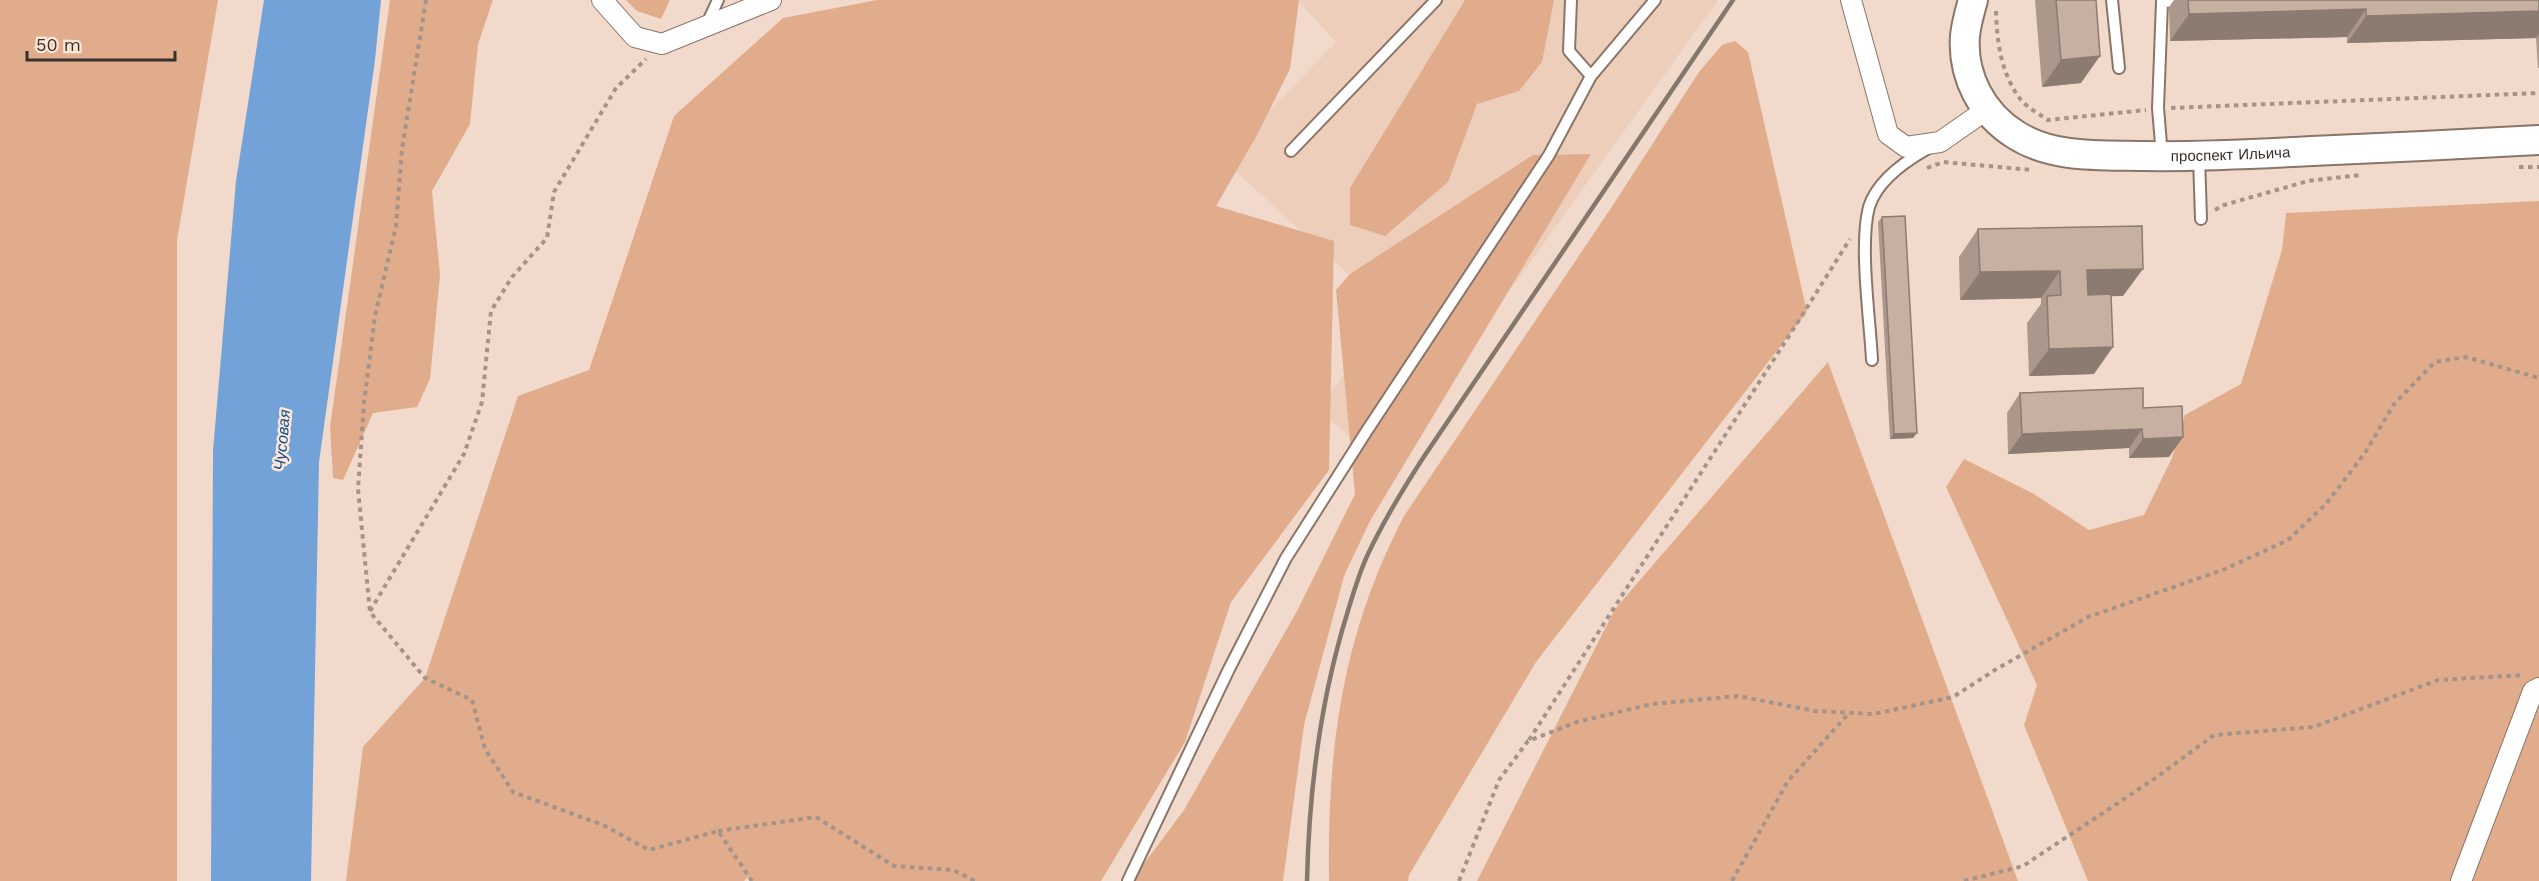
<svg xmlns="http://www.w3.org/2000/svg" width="2539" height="881" viewBox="0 0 2539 881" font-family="'Work Sans',sans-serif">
  <rect width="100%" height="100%" fill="#f1dacb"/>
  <polygon fill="#edcebb" points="1297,0 1718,0 1385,465 1318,410 1390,312 1222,159 1336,42"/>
  <g fill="#e1ac8c">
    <polygon points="0,0 218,0 177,240 177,881 0,881"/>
    <polygon points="390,0 493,0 478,44 470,124 432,191 440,275 430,379 417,407 373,413 343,480 333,478 330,427"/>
    <polygon points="626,0 670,0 661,19 637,11"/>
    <polygon points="877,0 1299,0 1290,69 1257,135 1216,206 1334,241 1329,470 1231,602 1185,742 1101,881 749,881 748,877 744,881 346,881 363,747 425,678 518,396 589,370 674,116 783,18"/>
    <polygon points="1465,0 1554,0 1542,62 1519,91 1477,104 1448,182 1385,236 1350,225 1350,188"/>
    <path d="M 1735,41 L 1748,52 L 1807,312 L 1536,662 L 1409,875 L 1408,881 L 1329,881 C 1327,748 1342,635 1404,516 L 1611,208 L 1699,72 L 1722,45 Z"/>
    <polygon points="1591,154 1370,521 1344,576 1304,725 1283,881 1131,881 1184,810 1297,611 1355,494 1336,290 1350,274 1533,155"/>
    <polygon points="2539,201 2539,689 2456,881 2088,881 2024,725 2037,685 1946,487 1964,459 2034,494 2089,530 2144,515 2172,458 2185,415 2241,384 2282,250 2286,213"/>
    <polygon points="1828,362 2018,881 1477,881 1615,609"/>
    <polygon points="2539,702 2539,881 2470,881"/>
  </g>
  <polygon fill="#73a2d8" points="264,0 381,0 375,60 319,462 311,881 211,881 213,451 236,181"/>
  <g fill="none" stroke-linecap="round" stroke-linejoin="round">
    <g stroke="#8a7568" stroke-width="14">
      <g id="lane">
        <polyline points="1571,0 1569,51 1591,76"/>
        <polyline points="2112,0 2119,68"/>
        <polyline points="706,26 718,0"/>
        <polyline points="1291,151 1436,0"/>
        <polyline points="2162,156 2158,108 2162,2 2184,1"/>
        <polyline points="2199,157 2201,219"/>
        <path d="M 1872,360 C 1870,320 1859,244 1869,207 C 1877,181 1904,162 1927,149"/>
        <polyline points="1128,881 1229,669 1286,558 1366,432 1549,155 1591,76 1655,0"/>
      </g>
    </g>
    <g stroke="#8a7568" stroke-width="22">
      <g id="street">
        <polyline points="602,0 635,37 662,44 771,0"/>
        <polyline points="1851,0 1888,134 1906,147 1940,142 1986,110"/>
        <polyline points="2461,881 2533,691 2539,688"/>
      </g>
    </g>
    <g stroke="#8a7568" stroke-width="32">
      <g id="secondary">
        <path id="s1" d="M 1973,0 C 1970,11 1966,24 1965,36 C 1962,76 1982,114 2016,135 C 2054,159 2102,155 2144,156 C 2200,157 2256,154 2312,151 C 2388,148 2463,144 2539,140"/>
      </g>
    </g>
    <g stroke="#a59389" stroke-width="4" stroke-dasharray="4.5 4.5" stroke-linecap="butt">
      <polyline points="426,0 402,149 396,226 375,316 364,403 358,489 370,612 425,678 472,700 485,749 513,792 603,825 649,850 718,831 752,881"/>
      <path d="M 1996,11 C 1997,43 2001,74 2021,100 C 2028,108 2039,114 2048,120 L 2146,110"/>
      <polyline points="2171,108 2539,93"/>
      <polyline points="2519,167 2539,167"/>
      <polyline points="1927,168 1943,162 2032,170"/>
      <polyline points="2215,210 2224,205 2308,181 2361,175"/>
      <polyline points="370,611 464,454 482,402 491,311 512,277 547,238 554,192 616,88 646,59"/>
      <polyline points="1529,740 1796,325 1850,239"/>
      <polyline points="718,831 816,817 894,866 953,870 975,881"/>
      <polyline points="1459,881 1499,780 1528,741 1577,722 1652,704 1738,696 1815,711 1874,714 1953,697 1995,670 2088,617 2225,569 2288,540 2326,504 2365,453 2394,404 2435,362 2466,357 2539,378"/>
      <polyline points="1732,881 1788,781 1849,713"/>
      <polyline points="1964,881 2023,866 2154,779 2214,735 2313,727 2438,680 2523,675"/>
    </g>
    <use href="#lane" stroke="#fff" stroke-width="10"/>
    <use href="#street" stroke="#fff" stroke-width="20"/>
    <use href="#secondary" stroke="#fff" stroke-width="28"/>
    <path stroke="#86776e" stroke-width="4.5" d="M 1307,881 C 1309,790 1320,701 1347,614 C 1353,594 1359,573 1368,554 C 1384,520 1403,489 1423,458 L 1733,0"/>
  </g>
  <g fill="#ab978b">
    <polygon points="2035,0 2096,0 2081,83 2042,87"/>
    <polygon points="2174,0 2539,0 2539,68 2538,68 2536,38 2347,43 2347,37 2170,41 2169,7"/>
    <polygon points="1882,217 1913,438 1890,439 1878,222"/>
    <polygon points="1978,229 2123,296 2111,296 2094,374 2029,376 2027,323 2041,304 2041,298 1960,300 1959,257"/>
    <polygon points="2020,393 2143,408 2169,457 2129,458 2129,448 2008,454 2007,413"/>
  </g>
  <g fill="#8b7b71">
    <polygon points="2366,9 2347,37 2170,41 2189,14"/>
    <polygon points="2539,11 2539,34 2536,38 2347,43 2366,16"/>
    <polygon points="2100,56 2081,83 2042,87 2061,60"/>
    <polygon points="2143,269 2123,296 2067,297 2087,270"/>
    <polygon points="2060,271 2041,298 1960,300 1980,272"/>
    <polygon points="2113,347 2094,374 2029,376 2049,349"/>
    <polygon points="2142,429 2129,448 2008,454 2022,434"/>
    <polygon points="1917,433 1913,438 1890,439 1894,434"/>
    <polygon points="2183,437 2169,457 2129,458 2143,439"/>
  </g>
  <g fill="#c7b0a2" stroke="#8b7b71" stroke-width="1.5">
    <polygon points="2056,0 2096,0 2100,56 2061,60"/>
    <polygon points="2188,0 2539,0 2539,11 2366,16 2366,9 2189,14"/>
    <polygon points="1905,216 1917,433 1894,434 1882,217"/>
    <polygon points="2142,226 2143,269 2087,270 2088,295 2111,294 2113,347 2049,349 2047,296 2061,295 2060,271 1980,272 1978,229"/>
    <polygon points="2143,388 2143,408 2182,406 2183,437 2143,439 2142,429 2022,434 2020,393"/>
  </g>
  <g text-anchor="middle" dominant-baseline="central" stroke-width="5" stroke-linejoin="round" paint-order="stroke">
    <g font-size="15" fill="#382f2a" stroke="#ffe7d8">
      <text stroke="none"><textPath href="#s1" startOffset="372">проспект Ильича</textPath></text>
    </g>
    <g font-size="16" font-style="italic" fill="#0c5092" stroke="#ffe7d8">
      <text transform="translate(282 440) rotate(-85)">Чусовая</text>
    </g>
  </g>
  <path d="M27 51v9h148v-9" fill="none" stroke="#382f2a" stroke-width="3"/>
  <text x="36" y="51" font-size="18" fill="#382f2a" stroke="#ffe7d8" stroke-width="4.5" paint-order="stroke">50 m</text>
</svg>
